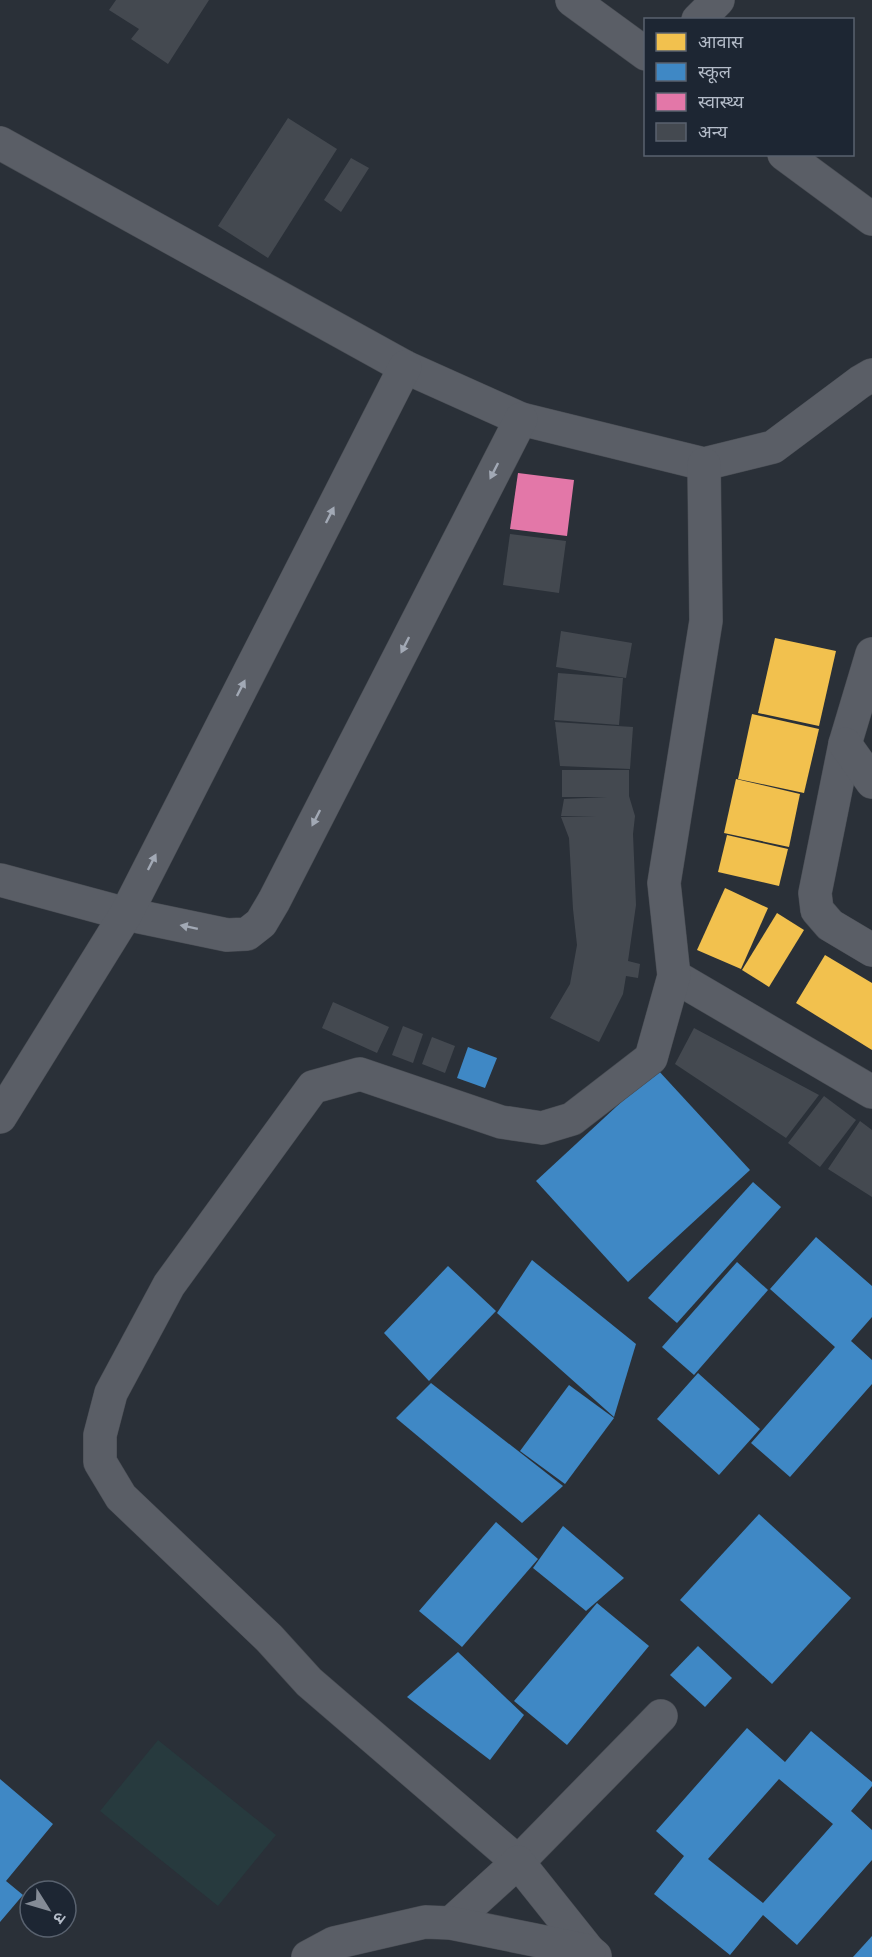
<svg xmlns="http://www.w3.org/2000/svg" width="872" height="1957" viewBox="0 0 872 1957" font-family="'PT Sans','Noto Sans Devanagari',sans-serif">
  <rect width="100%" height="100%" fill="#2a3038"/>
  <polygon fill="#273a3e" points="158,1740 276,1835 218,1906 100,1811"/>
  <g fill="#f2c14e">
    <polygon points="775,638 836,651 819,726 758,713"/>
    <polygon points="752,714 819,729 804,793 738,779"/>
    <polygon points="736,779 800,794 789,847 724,833"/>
    <polygon points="727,835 788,849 779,886 718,872"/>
    <polygon points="725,888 768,908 741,969 697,950"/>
    <polygon points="777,913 804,930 769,987 742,970"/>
    <polygon points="825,955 872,983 872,1050 796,1003"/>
  </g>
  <g fill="#3f88c5" fill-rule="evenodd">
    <polygon points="468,1047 497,1058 485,1088 457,1078"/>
    <polygon points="657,1069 750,1170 628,1282 536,1181"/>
    <polygon points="753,1182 781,1207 677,1323 648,1298"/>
    <polygon points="816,1237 872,1286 872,1317 851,1341 872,1360 872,1384 790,1477 751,1443 835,1347 770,1289"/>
    <polygon points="532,1260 636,1344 614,1417 497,1313"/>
    <polygon points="737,1262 768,1290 694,1375 662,1347"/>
    <polygon points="448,1266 496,1311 429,1381 384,1333"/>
    <polygon points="698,1373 760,1429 719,1475 657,1419"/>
    <polygon points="431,1383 563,1486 522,1523 396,1418"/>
    <polygon points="569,1385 614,1418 565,1484 520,1451"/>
    <polygon points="759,1514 851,1598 772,1684 680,1600"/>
    <polygon points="496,1522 538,1559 462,1647 419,1611"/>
    <polygon points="563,1526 624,1578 586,1611 533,1568"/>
    <polygon points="597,1603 649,1646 567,1745 514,1701"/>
    <polygon points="698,1646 732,1678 705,1707 670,1675"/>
    <polygon points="458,1652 524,1715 490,1760 407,1697"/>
    <path d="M 747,1728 L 785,1762 L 811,1731 L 872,1782 L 872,1786 L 851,1811 L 872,1830 L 872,1860 L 797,1945 L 763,1915 L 730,1955 L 654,1894 L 684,1856 L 656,1831 ZM 779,1779 L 833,1824 L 763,1903 L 708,1859 Z"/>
    <polygon points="0,1779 53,1824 6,1881 23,1895 0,1922"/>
    <polygon points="872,1936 872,1957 853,1957"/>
  </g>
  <polygon fill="#e377a8" points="518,473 574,480 567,536 510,529"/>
  <g fill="#444950">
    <polygon points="116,0 209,0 168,64 131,39 139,29 109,10"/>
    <polygon points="288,118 337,149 268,258 218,226"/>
    <polygon points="351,158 369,168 341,212 324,200"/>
    <polygon points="510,534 566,541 559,593 503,585"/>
    <polygon points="561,631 632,643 626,678 556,667"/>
    <polygon points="558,673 623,678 619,725 554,720"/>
    <polygon points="555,722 633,727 630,769 560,766"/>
    <polygon points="562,770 629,770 629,796 635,816 633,834 636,905 628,961 640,964 638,978 626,976 623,994 599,1042 550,1018 570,984 577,945 573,909 569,838 561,817 596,817 561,816 564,799 607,797 562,797"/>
    <polygon points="333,1002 389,1027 377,1053 322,1028"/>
    <polygon points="403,1026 423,1034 413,1063 392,1055"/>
    <polygon points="694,1028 819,1095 786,1138 675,1064"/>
    <polygon points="432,1037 455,1046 445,1073 422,1064"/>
    <polygon points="824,1096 856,1120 820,1167 788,1143"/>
    <polygon points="860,1121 872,1130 872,1197 828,1169"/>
  </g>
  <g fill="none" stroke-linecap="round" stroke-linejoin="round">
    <g stroke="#484c53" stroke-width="34">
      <g id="minor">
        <polyline points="572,0 646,54"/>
        <polyline points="698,20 718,0"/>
        <polyline points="0,143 405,367 521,419 704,464 773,447 860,382 872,375"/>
        <polyline points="784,154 872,219"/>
        <polyline points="872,654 845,744 815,893 817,910 830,925 872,950"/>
        <polyline points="845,744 872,782"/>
        <polyline points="0,880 126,914 227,935 247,934 261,923 274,901 521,419"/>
        <polyline points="674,976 872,1092"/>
        <polyline points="0,1117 126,914 405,367"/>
        <polyline points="661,1716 518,1862 309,1682 269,1638 121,1497 100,1462 100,1435 111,1393 169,1285 313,1087 360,1074 501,1122 542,1128 572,1119 651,1058 674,976 664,883 706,621 704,464"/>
        <polyline points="451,1923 518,1862 589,1951 595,1956"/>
        <polyline points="308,1957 334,1943 425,1922 451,1923 589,1951"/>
      </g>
    </g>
    <use href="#minor" stroke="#5a5e66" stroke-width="33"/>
  </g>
  <defs><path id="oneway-solid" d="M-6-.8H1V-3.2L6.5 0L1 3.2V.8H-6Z" transform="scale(1.5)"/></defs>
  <g fill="#a2a9b5">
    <use href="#oneway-solid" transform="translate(494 471) rotate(117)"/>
    <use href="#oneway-solid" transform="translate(330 515) rotate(-63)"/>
    <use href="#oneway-solid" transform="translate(405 645) rotate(117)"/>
    <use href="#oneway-solid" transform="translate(241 688) rotate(-63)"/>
    <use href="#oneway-solid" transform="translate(316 818) rotate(117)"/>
    <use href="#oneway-solid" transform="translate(152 862) rotate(-63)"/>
    <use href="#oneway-solid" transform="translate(189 927) rotate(-168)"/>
  </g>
  <rect x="644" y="18" width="210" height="138" fill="#1d2633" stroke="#59626f" stroke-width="1.5"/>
  <rect x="656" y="33" width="30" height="18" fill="#f2c14e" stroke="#59626f" stroke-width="1.5"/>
  <text x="698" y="48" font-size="18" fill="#b4bcc9">आवास</text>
  <rect x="656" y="63" width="30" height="18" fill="#3f88c5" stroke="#59626f" stroke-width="1.5"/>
  <text x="698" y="78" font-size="18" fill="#b4bcc9">स्कूल</text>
  <rect x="656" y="93" width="30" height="18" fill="#e377a8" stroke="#59626f" stroke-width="1.5"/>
  <text x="698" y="108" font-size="18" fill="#b4bcc9">स्वास्थ्य</text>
  <rect x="656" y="123" width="30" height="18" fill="#444950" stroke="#59626f" stroke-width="1.5"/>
  <text x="698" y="138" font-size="18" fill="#b4bcc9">अन्य</text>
  <g transform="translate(48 1909) rotate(127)"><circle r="28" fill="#1d2633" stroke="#59626f" stroke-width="1.5"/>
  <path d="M0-4.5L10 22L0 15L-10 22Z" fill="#848b96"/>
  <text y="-9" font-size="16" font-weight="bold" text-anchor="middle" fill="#b4bcc9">उ</text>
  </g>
</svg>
